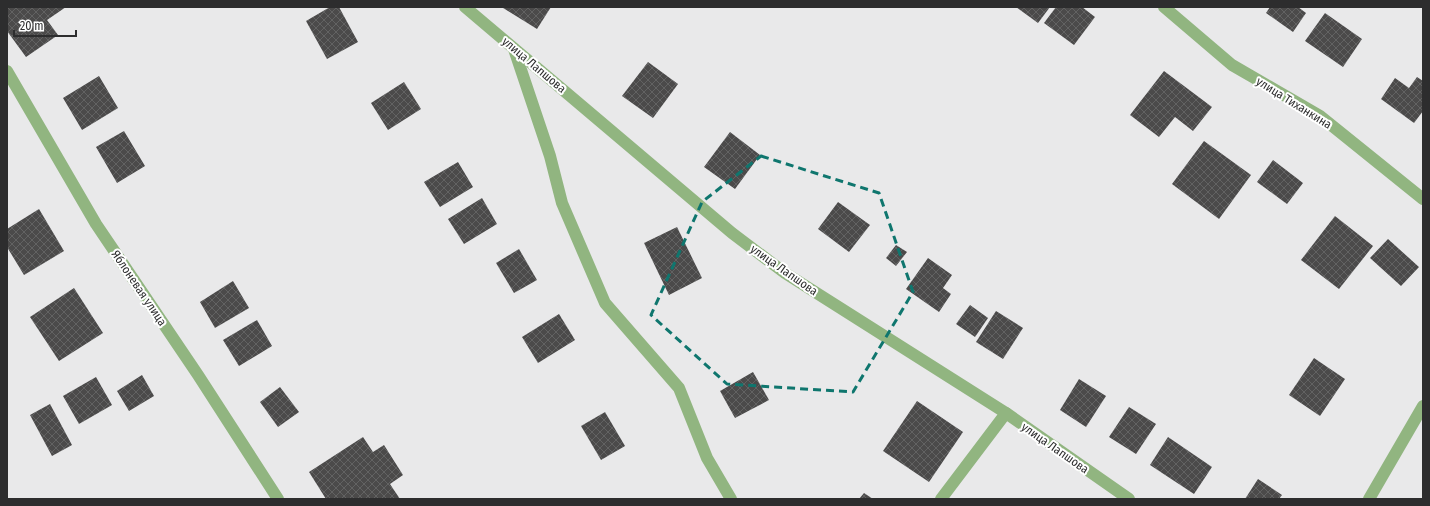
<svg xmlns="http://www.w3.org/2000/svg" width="1430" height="506" viewBox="0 0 1430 506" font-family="'Fira Sans Condensed',sans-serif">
  <defs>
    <pattern id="building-cross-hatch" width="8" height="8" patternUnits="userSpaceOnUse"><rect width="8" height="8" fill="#4b4a4a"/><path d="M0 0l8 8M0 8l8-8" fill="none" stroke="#626262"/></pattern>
  </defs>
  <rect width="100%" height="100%" fill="#e9e9ea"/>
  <g fill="url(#building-cross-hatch)">
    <polygon points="7,7 66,7 47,20 58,35 26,57 7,31"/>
    <polygon points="330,7 339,7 358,42 327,59 306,21"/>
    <polygon points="504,7 551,7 537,29 503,8"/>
    <polygon points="1016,7 1050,7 1038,23"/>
    <polygon points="1056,7 1082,7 1095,17 1074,45 1044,23"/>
    <polygon points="1270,7 1298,7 1306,13 1293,32 1266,13"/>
    <polygon points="1325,13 1362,39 1343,67 1305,41"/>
    <polygon points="648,62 678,84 653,118 622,96"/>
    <polygon points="1164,71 1212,107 1193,131 1175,117 1159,137 1130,115"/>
    <polygon points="99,76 118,108 82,130 63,98"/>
    <polygon points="1417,77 1423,81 1423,111 1414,123 1381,99 1395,78 1409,88"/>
    <polygon points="404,82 421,109 388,130 371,103"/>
    <polygon points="124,131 145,166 117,183 96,147"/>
    <polygon points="730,132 760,155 735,189 704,167"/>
    <polygon points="1204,141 1251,175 1219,219 1172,184"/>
    <polygon points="1273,160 1303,183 1287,204 1257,182"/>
    <polygon points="458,162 473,187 440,207 424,182"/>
    <polygon points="482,198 497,224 464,244 448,219"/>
    <polygon points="838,202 870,225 849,252 818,229"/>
    <polygon points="39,209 64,251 24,275 7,247 7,229"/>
    <polygon points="1335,216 1373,246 1339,289 1301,260"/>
    <polygon points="677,227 702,278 669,295 644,243"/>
    <polygon points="1388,239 1419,267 1401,286 1370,258"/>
    <polygon points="896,245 907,252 896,266 886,258"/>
    <polygon points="519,249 537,280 514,293 496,263"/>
    <polygon points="928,258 952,275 943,288 951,294 939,312 906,289"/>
    <polygon points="233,281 249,308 215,328 200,302"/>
    <polygon points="74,288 103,333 59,361 30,317"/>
    <polygon points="970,305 988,318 975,337 956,324"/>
    <polygon points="996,311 1023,328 1003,359 976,342"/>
    <polygon points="559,314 575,340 538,363 522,337"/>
    <polygon points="257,320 272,346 239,366 223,340"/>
    <polygon points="1314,358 1345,379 1320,416 1289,395"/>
    <polygon points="753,372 769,400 735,418 720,391"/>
    <polygon points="142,375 154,396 129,411 117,391"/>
    <polygon points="96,377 112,405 79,424 63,396"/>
    <polygon points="1079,379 1106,396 1086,427 1060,410"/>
    <polygon points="280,387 299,412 278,427 260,402"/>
    <polygon points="917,401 963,432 929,482 883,451"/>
    <polygon points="50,404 72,445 52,456 30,415"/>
    <polygon points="1129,407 1156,424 1136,454 1109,437"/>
    <polygon points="605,412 625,446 601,460 581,426"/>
    <polygon points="363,437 373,452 384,445 403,475 390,484 400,499 326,499 309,472"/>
    <polygon points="1168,437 1212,467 1194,494 1150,465"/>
    <polygon points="1258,479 1282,495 1279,499 1245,499"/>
    <polygon points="864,493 873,499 859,499"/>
  </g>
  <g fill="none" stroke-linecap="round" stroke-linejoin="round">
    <g stroke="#91b580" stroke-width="12">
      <polyline points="465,7 732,233 785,273 1006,413 1129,499"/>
      <polyline points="1164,7 1232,65 1320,116 1423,199"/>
      <polyline points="514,49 550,156 562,203 605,303 679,388 707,458 731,499"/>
      <polyline points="7,71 96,224 198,375 278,499"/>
      <polyline points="941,499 1006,413"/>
      <polyline points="1369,499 1423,406"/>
    </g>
  </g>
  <path fill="none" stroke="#0f766e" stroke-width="3" stroke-dasharray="8 5" stroke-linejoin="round" d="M 761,156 L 879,193 L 913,292 L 853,392 L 727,384 L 651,315 L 702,202 Z"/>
  <g text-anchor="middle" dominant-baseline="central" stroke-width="4" stroke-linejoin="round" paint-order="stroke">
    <g font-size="12" fill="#2d2d2e" stroke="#fff">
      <text transform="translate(534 65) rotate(40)">улица Лапшова</text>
      <text transform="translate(1294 103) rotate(32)">улица Тиханкина</text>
      <text transform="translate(784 270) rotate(35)">улица Лапшова</text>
      <text transform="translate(139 288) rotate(56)">Яблоневая улица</text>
      <text transform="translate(1055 448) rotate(35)">улица Лапшова</text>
    </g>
  </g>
  <rect width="1430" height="506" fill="none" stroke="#2d2d2e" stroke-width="16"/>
  <path d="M14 30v6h62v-6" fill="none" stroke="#2d2d2e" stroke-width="2"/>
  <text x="20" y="30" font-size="12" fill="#2d2d2e" stroke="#ffffff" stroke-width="3" paint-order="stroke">20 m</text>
</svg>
